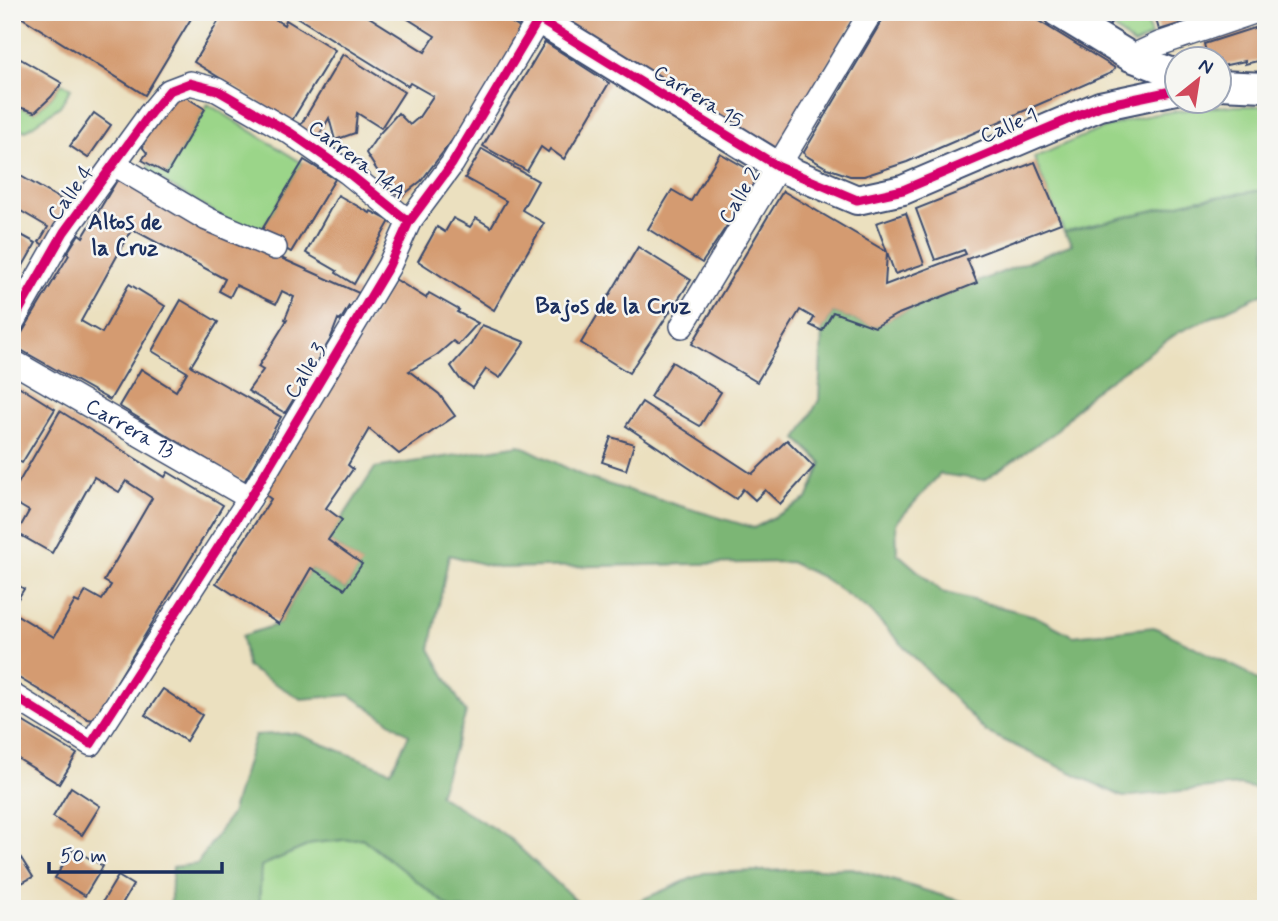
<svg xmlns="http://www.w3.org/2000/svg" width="1278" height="921" viewBox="0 0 1278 921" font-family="Mynerve,sans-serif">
  <rect width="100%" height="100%" fill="#f6f6f2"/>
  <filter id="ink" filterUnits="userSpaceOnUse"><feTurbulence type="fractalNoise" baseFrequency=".0143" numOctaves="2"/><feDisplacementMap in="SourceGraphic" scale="14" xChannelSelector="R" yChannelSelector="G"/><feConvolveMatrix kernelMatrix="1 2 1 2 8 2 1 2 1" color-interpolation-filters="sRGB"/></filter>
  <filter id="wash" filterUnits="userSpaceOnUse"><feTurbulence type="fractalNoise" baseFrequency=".00686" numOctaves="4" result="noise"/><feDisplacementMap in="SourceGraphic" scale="28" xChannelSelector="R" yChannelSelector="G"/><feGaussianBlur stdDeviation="1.57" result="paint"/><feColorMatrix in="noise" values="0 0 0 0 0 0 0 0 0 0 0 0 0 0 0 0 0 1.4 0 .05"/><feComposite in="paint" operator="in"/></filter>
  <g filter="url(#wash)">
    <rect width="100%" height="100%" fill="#ebe0bf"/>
    <g fill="#9bd589" stroke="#5b8274" stroke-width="2">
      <polygon points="1123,12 1144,12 1151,36 1134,45 1114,28"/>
      <polygon points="62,83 71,88 60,106 25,131 12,123 12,105 35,112 51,97"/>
      <polygon points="208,104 302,163 257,238 149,173 148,164 167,174"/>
      <path d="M 1228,106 L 1266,106 L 1264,190 L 1196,200 L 1064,232 L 1034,158 C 1065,144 1097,129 1130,120 C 1162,111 1195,109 1228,106 Z"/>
      <polygon points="362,838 452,909 259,909 261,866 314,843"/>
    </g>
    <g fill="#7cb675" stroke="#4c726a" stroke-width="2">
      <polygon points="1266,182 1266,292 1179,332 1091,393 1054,433 984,480 940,474 896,523 897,553 942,592 1035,616 1073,636 1154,627 1244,671 1266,687 1266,791 1239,785 1123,797 986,732 869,610 822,577 790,562 498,568 449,555 430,649 466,713 439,795 509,838 585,909 452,909 362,838 314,843 261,866 259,909 170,909 173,867 197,864 231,814 255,735 295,733 391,771 409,735 350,695 301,699 247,667 242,636 279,624 311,568 345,589 361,564 328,540 375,468 520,445 587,478 754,528 807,499 822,463 797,439 819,400 822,331 833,312 875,327 896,315 1072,244 1064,232 1196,200 1264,190"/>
      <polygon points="852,868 986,909 620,909 704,873"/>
    </g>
    <g id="blocks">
      <g fill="#d49b71">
        <polygon points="13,12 195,12 145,95"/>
        <polygon points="224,12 264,12 284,25 286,20 335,50 291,122 194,62"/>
        <polygon points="298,12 361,12 425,52 435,36 397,12 495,12 523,30 470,117 421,181 402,196 389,189 366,153 379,134 398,113 410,125 419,117 433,96 410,83 408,86 295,16"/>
        <polygon points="560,12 859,12 779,146 772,149 557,18"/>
        <polygon points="887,12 1024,12 1115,68 1111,73 907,162 864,176 850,176 827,168 805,155 804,152"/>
        <polygon points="1079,12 1117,12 1107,29"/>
        <polygon points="1154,12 1216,12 1216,13 1159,30"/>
        <polygon points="1266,24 1266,59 1245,64 1245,61 1222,66 1222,63 1219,63 1219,60 1208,60 1204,44"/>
        <polygon points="545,42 609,83 564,159 550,149 548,152 541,147 527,171 483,146"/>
        <polygon points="12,54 62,83 51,97 35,112 12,105"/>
        <polygon points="343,54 404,92 381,128 357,113 355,133 335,140 329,118 317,139 299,128"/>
        <polygon points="176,91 205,109 167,174 142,160 147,153 143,148 147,127"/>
        <polygon points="94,113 111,125 88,158 70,146"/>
        <polygon points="482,149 538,181 522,210 544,223 494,310 418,261 437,227 445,232 453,218 470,227 476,218 491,227 506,201 465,178"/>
        <polygon points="720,153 760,176 702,263 648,229 672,190 691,201"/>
        <polygon points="304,160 335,179 291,252 260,233"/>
        <polygon points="1035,162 1061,223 967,259 977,283 896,315 875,327 833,312 822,331 810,325 814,318 800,310 757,382 692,344 783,191 887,252 876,223 906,213 924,264 895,274 887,252 885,285 966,254 964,250 935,260 916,209"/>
        <polygon points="12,171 67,203 45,246 39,242 48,227 14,207 12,210"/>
        <polygon points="119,177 272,254 361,294 353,307 349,306 340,321 338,319 330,340 285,413 248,391 263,370 258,367 287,320 285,319 294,297 282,291 276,304 236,285 230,297 219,291 225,279 132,229 81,321 102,333 129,284 165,306 110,400 14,346 69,255 67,253 79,234 83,237"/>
        <polygon points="338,195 370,213 371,211 390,221 354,284 336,273 337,271 306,253"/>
        <polygon points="12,230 36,243 12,285"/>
        <polygon points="638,247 691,280 629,373 581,343"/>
        <polygon points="395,279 426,298 429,293 459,310 457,312 478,323 458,345 453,341 437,355 409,371 439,394 455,416 399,454 369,429 348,465 353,469 326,508 342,520 328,540 362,564 345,589 311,568 279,624 216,583 271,499 263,493"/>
        <polygon points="181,300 218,322 191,366 281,417 244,482 119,406 141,369 176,391 187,372 152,351"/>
        <polygon points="482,325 525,342 500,378 486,369 473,388 460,379 451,366 471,344"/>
        <polygon points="672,362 721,392 700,426 650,397"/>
        <polygon points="12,382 55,409 22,463 12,457"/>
        <polygon points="642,402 752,474 787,440 814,467 780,504 765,490 755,500 743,489 736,499 626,426"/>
        <polygon points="60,411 165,477 168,472 223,505 94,720 88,719 12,674 12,612 54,637 75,601 79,603 86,591 102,600 111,585 104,581 152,498 126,481 119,492 94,477 52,553 17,533 29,511 12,501 12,494"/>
        <polygon points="611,437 634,444 626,470 602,462"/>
        <polygon points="12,581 24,589 12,608"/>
        <polygon points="163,689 202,715 186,741 145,715"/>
        <polygon points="12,715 77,754 59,784 12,755"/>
        <polygon points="71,787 100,806 82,835 53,817"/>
        <polygon points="14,847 33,877 20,884 12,872 12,849"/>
        <polygon points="73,849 103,866 85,896 55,878"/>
        <polygon points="118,876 133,885 119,909 106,909 100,906"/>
      </g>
    </g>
  </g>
  <g filter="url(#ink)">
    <use href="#blocks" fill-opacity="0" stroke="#3a4a6d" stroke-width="2"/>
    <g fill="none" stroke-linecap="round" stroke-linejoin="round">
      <g stroke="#3a4a6d" stroke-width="26">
        <g id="minor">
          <polyline points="1131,57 1159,44 1254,12"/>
          <polyline points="114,164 207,219 275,248"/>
          <polyline points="12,323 64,232 150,114 169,91 190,83 217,90 291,133 347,172 409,222"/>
          <polyline points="682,326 871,12"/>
          <path id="s1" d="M 12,361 L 250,498"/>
          <polyline points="12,695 91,744 250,498 389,266 409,222 452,164 543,12"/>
        </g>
      </g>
      <g stroke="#3a4a6d" stroke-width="32">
        <g id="tertiary">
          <polyline points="527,12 779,167 857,200 903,190 1100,106 1176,90"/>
          <polyline points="1057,12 1131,57 1176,74"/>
          <polyline points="1218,85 1266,87"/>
        </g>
      </g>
      <use href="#minor" stroke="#fff" stroke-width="23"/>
      <use href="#tertiary" stroke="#fff" stroke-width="28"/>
      <g stroke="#f6f6f2" stroke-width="13">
        <g id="cycleway">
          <polyline points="527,12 779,167 857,200 903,190 1100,106 1176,90"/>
          <polyline points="12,323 64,232 150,114 169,91 190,83 217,90 291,133 347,172 409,222"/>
          <polyline points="12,695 91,744 250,498 389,266 409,222 452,164 543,12"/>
        </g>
      </g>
      <use href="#cycleway" stroke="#d6006c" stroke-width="9"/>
    </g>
  </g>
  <g text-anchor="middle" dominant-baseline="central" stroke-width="5" stroke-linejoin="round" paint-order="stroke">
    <g font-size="21" fill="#1b2f5e" stroke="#f6f6f2">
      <text transform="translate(698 97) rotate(32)">Carrera 15</text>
      <text transform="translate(1009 126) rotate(-23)">Calle 1</text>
      <text transform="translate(357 160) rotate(37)">Carrera 14A</text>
      <text transform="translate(71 193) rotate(-54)">Calle 4</text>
      <text transform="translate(740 196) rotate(-59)">Calle 2</text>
      <text transform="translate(306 371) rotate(-59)">Calle 3</text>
      <text stroke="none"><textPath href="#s1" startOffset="136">Carrera 13</textPath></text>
    </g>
    <g font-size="23" font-weight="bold" fill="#1b2f5e" stroke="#f6f6f2">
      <text x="125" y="223">Altos de<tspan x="125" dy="26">la Cruz</tspan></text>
      <text x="613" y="307">Bajos de la Cruz</text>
    </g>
  </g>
  <rect width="1278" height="921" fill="none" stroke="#f6f6f2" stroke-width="42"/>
  <g transform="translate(1198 80) rotate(30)"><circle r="33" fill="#f6f6f2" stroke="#9ea6b7" stroke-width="2"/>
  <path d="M0-5L12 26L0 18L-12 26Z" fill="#d1495b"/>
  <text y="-10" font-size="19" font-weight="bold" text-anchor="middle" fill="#1b2f5e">N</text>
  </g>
  <path d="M49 862v10h173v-10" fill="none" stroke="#1b2f5e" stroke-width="3.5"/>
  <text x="60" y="862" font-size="21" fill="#1b2f5e" stroke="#f6f6f2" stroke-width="5" paint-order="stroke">50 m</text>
</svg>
